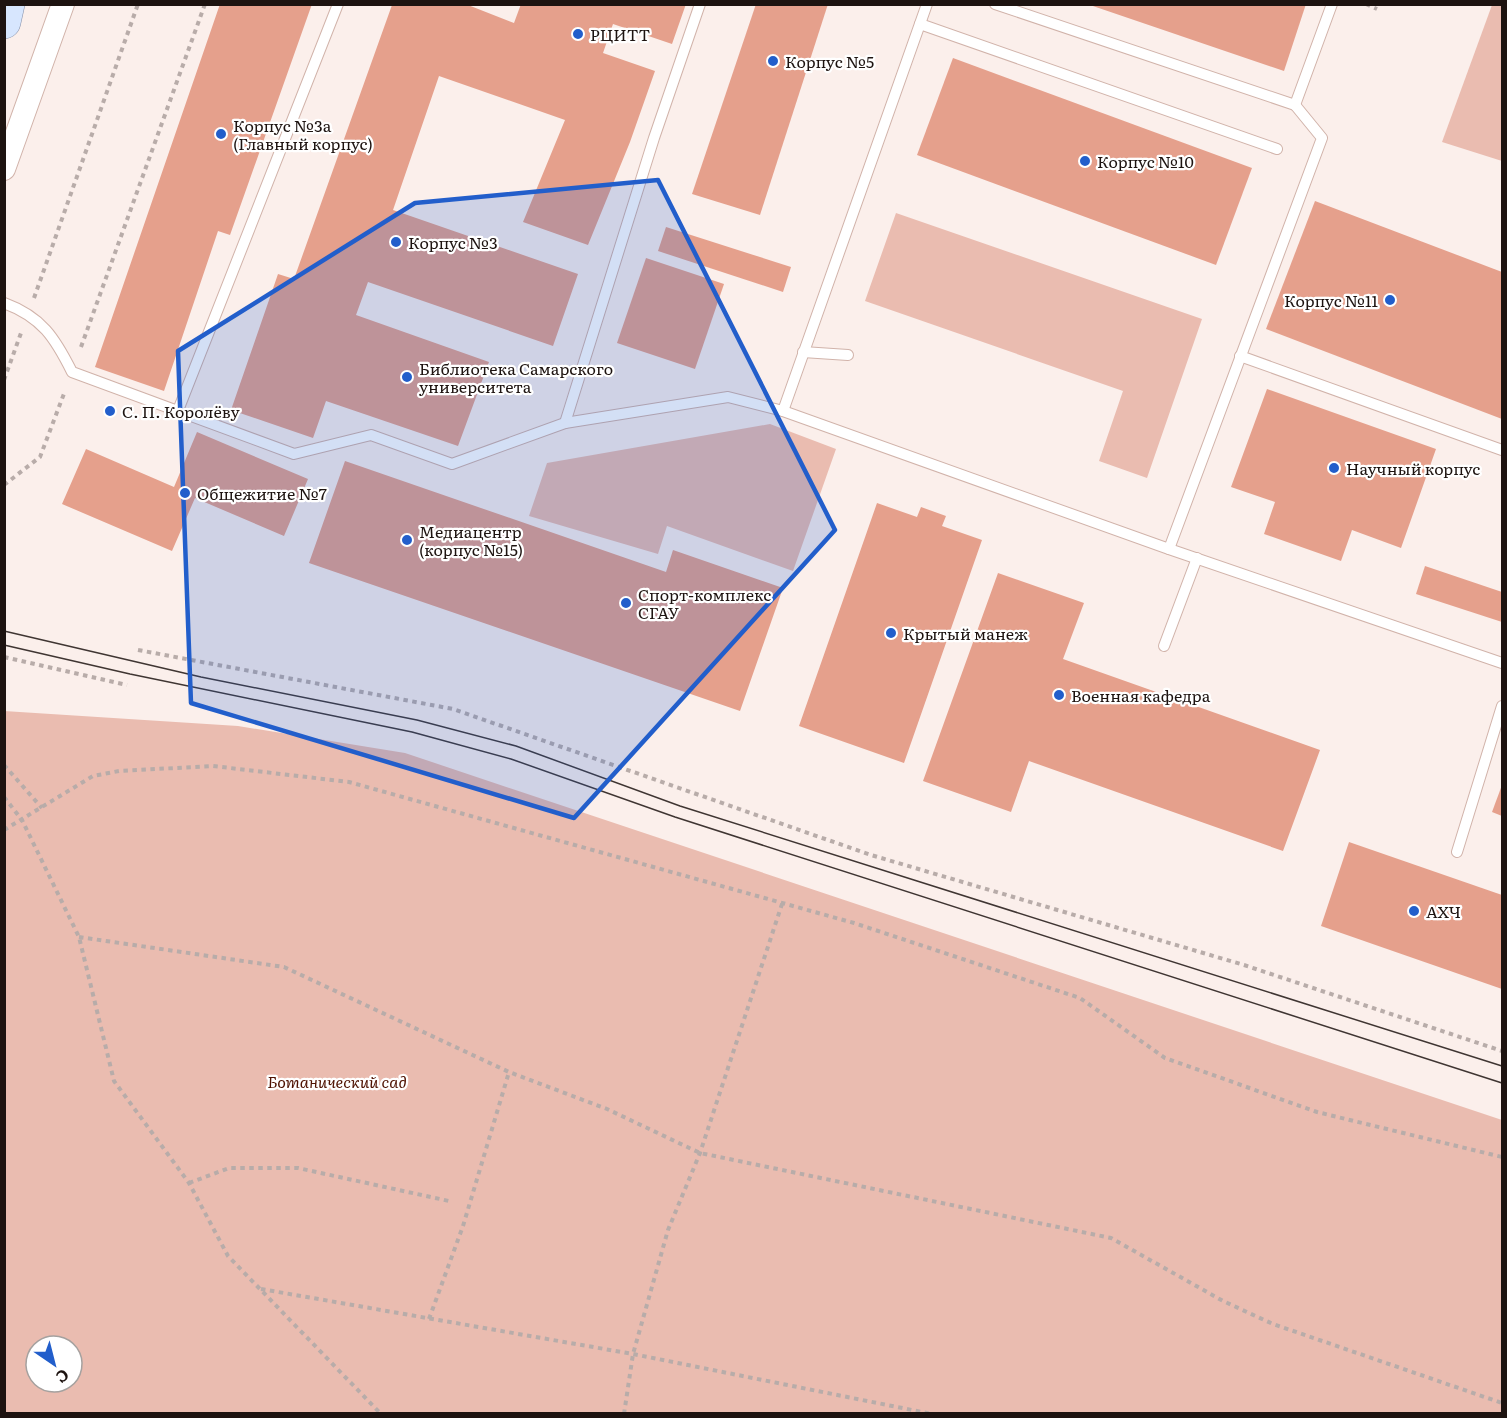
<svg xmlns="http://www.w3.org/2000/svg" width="1507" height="1418" viewBox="0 0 1507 1418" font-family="Literata,serif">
  <rect width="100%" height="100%" fill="#fbefeb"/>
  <g fill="#eabcb0" fill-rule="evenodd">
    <polygon points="1492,5 1502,5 1502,161 1442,142"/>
    <polygon points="896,213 1202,319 1147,478 1099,461 1123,391 865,301"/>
    <polygon points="770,424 836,449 793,571 667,526 658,554 529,516 547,463"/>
    <path d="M 4,711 L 238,726 L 405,753 L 1502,1120 L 1502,1413 L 5,1413 ZM 36,1346 L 72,1346 L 72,1382 L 36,1382 Z"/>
  </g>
  <g fill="#e5a08c">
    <polygon points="220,4 312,4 230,235 218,231 164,391 95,367"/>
    <polygon points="521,4 686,4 672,44 613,24 603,53 655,71 630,142 588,245 523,222 565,120 439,76 393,210 578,274 553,346 368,282 356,315 489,362 458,446 326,401 313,438 231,410 278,274 294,279 392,5 468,5 514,23"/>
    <polygon points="756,4 828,4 760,215 692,194"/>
    <polygon points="1087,4 1306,4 1284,71"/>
    <polygon points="953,58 1252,168 1216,265 917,155"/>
    <polygon points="1315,201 1502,272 1502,419 1266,329"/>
    <polygon points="666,227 791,267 783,292 658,251"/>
    <polygon points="646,258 724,284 695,369 617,343"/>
    <polygon points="1267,389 1436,449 1401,548 1352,530 1341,561 1264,534 1275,502 1231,487"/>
    <polygon points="197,432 308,479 284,536 195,498 172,551 62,504 86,449 174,487"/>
    <polygon points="345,461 666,572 673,550 783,588 740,711 309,563"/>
    <polygon points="877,503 917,517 921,507 946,516 942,526 982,540 904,763 799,726"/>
    <polygon points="1425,566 1502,592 1502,622 1416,594"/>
    <polygon points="998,573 1084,603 1063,659 1320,750 1283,851 1029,761 1011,812 923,781"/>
    <polygon points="1502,785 1502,816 1492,812"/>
    <polygon points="1349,842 1502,895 1502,989 1321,926"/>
  </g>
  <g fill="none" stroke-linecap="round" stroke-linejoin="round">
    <g stroke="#d1b3aa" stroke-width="12">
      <g id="lane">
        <polyline points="995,4 1295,105 1332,4"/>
        <polyline points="920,24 1277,149"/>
        <path d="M 4,303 C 42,317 55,338 72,372 L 294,454 L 371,435 L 452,464 L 565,423 L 728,397 L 783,411 L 1169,549 L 1502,663"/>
        <polyline points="803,352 848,355"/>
        <polyline points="1240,356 1502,450"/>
        <polyline points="783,411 927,4"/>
        <polyline points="177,413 338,4"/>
        <polyline points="565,423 654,138 700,4"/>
        <polyline points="1169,549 1322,138 1295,105"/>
        <polyline points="1164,646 1197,558"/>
        <polyline points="1457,852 1502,706"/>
      </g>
    </g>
    <g stroke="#d1b3aa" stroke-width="24">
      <polyline id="street" points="4,169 63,4"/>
    </g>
    <g stroke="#8591aa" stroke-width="34">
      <polyline id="primary" points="4,22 8,4"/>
    </g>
    <g stroke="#b8aca9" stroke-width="4" stroke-dasharray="4.5 4.5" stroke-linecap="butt">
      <polyline points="1366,4 1377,9"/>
      <polyline points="34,298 138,4"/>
      <polyline points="81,347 205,4"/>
      <polyline points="4,380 21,333"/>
      <polyline points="4,485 40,457 65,391"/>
      <polyline points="138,650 453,709 871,855 1244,965 1502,1051"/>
      <polyline points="4,657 127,685"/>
      <polyline points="4,765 42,808"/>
      <polyline points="4,797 22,820 79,937 114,1081 189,1183 228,1256 381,1414"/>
      <polyline points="4,830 93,776 119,771 213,766 349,782 854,923 1080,998 1165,1058 1317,1112 1502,1157"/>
      <polyline points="79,937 284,967 509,1072 607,1109 700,1153 1111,1238 1223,1301 1273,1324 1502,1403"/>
      <polyline points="189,1183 229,1168 298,1168 449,1201"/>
      <polyline points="261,1289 633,1354 932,1414"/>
      <polyline points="429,1319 463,1226 509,1072"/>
      <polyline points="624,1414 633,1354 668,1230 700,1153 783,901"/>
    </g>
    <use href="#lane" stroke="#fff" stroke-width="10"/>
    <use href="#street" stroke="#fff" stroke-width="22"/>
    <use href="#primary" stroke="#d7e6fe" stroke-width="33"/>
    <g stroke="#3f3532" stroke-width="1.5">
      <polyline points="4,631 201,677 417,720 516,746 680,806 1502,1066"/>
      <polyline points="4,645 130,674 412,732 511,759 675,817 1502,1083"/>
    </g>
  </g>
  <path fill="#225ecb" fill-opacity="0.2" stroke="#225ecb" stroke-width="4.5" stroke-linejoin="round" d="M 658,180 L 835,530 L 574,818 L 191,703 L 178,351 L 415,203 Z"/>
  <g fill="#225ecb" stroke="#fff" stroke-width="2">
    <circle cx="578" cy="34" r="6"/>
    <circle cx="773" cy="61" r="6"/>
    <circle cx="221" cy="134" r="6"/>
    <circle cx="1085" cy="161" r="6"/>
    <circle cx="396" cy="242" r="6"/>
    <circle cx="1390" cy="300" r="6"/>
    <circle cx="407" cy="377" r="6"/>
    <circle cx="110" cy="411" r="6"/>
    <circle cx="1334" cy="468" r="6"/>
    <circle cx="185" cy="493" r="6"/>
    <circle cx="407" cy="540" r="6"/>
    <circle cx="626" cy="603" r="6"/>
    <circle cx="891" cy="633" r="6"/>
    <circle cx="1059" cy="695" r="6"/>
    <circle cx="1414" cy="911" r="6"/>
  </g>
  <g text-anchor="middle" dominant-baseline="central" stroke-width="4.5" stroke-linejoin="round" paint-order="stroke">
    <g font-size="16" fill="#1d1310" stroke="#fff" text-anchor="start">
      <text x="590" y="34">РЦИТТ</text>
      <text x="785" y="61">Корпус №5</text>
      <text x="233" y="125">Корпус №3a<tspan x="233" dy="18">(Главный корпус)</tspan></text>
      <text x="1097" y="161">Корпус №10</text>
      <text x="408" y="242">Корпус №3</text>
      <text x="1378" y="300" text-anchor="end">Корпус №11</text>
      <text x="419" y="368">Библиотека Самарского<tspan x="419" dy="18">университета</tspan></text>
      <text x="122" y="411">С. П. Королёву</text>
      <text x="1346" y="468">Научный корпус</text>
      <text x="197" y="493">Общежитие №7</text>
      <text x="419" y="531">Медиацентр<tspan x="419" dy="18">(корпус №15)</tspan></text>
      <text x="638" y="594">Спорт-комплекс<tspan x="638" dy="18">СГАУ</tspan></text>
      <text x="903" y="633">Крытый манеж</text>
      <text x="1071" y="695">Военная кафедра</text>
      <text x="1426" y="911">АХЧ</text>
    </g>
    <g font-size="16" font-style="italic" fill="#4e1101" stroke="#fff">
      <text x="337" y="1081">Ботанический сад</text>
    </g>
  </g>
  <rect width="1507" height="1418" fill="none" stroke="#1d1310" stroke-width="12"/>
  <g transform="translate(54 1364) rotate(145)"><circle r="28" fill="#ffffff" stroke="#a5a19f" stroke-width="1.5"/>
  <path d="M0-4.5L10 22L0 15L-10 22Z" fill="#225ecb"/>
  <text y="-9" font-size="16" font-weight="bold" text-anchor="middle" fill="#1d1310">С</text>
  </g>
</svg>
